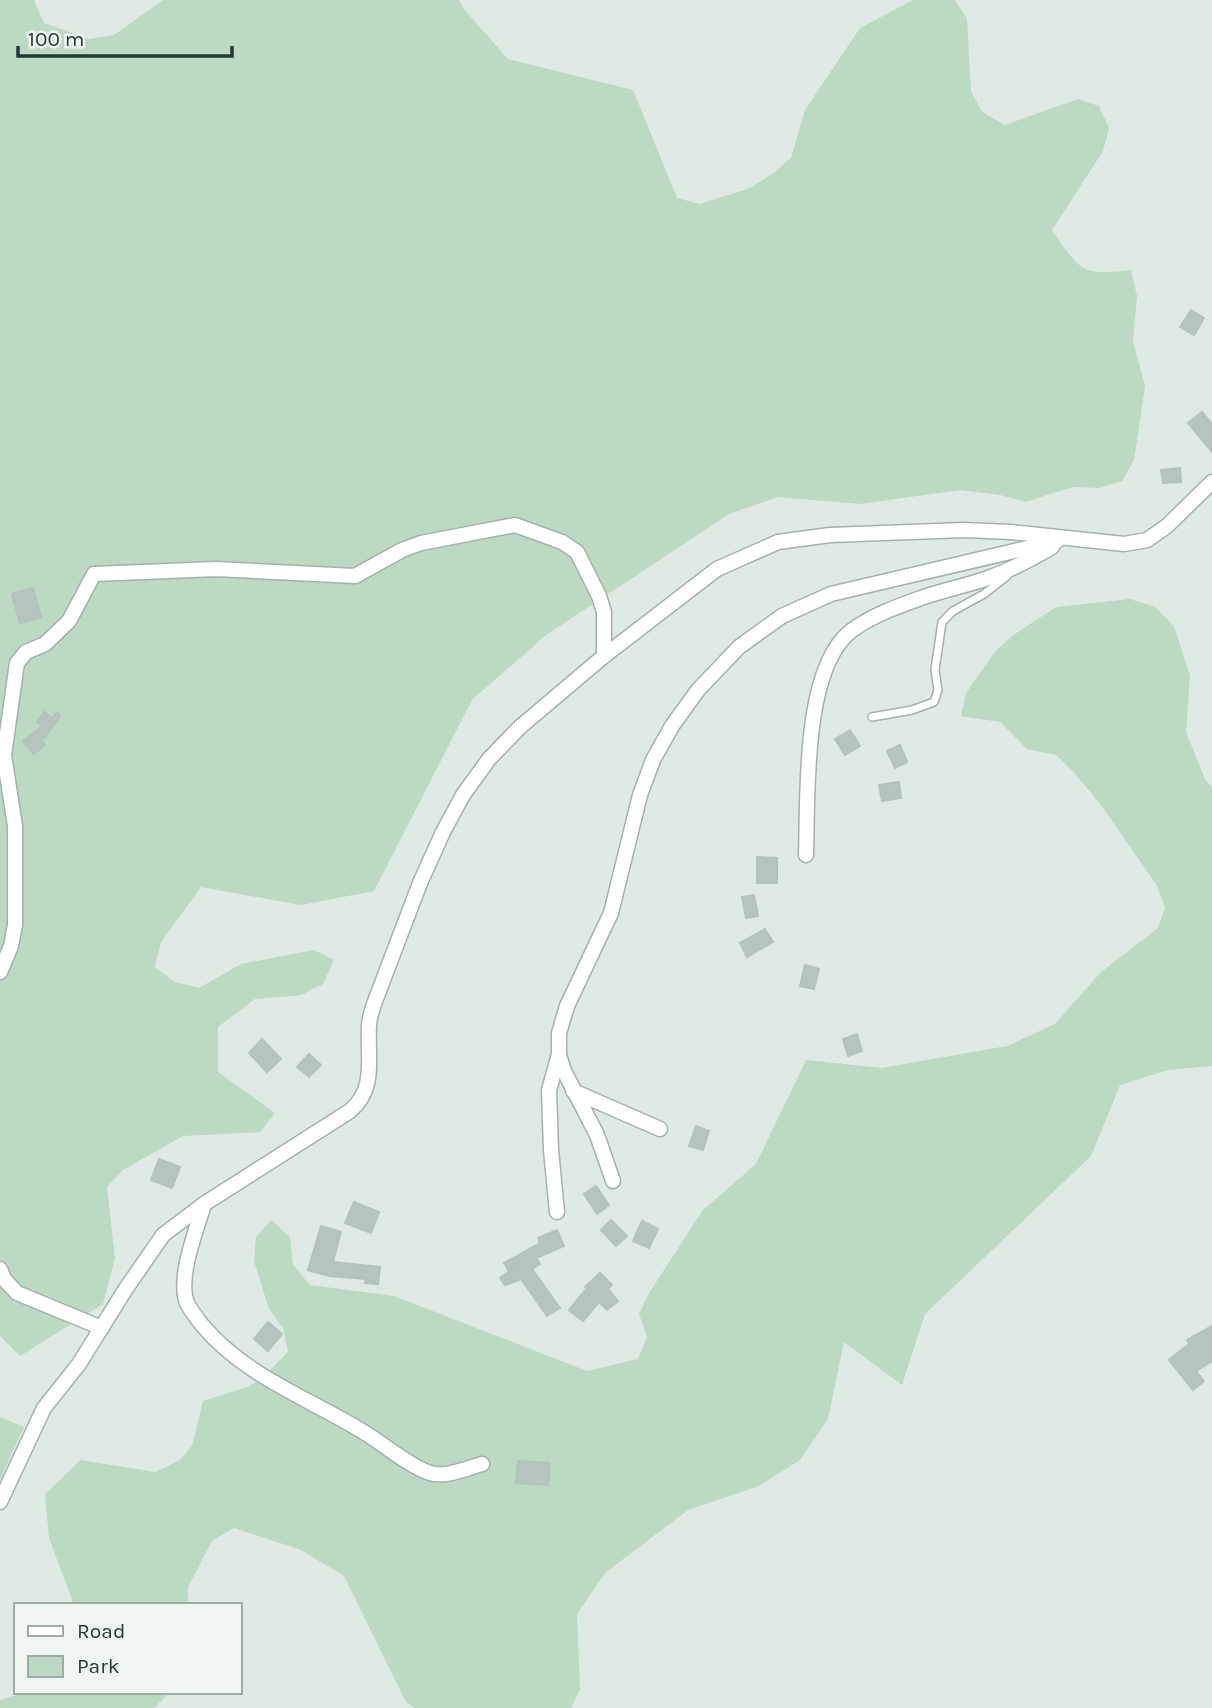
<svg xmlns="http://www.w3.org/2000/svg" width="1212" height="1708" viewBox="0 0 1212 1708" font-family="Karla,sans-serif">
  <rect width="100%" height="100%" fill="#e0eae5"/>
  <g fill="#bbd9c3">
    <path d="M 0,0 L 34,0 L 44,23 L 89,39 L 114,35 L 163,0 L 459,0 L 463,8 L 508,59 L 633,90 L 677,198 L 700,204 L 750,188 L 771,175 L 791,158 L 805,110 L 860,28 L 913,0 L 955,0 L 967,19 L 971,91 L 982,112 L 1005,125 L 1078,99 L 1099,106 L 1109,128 L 1103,151 L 1052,230 C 1080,270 1080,276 1131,270 L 1137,296 L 1133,341 L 1145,386 L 1134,460 L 1122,481 L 1099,488 L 1073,487 L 1025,502 L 1000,495 L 960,490 L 860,504 L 778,497 L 729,514 L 546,635 L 472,700 L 374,891 L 301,905 L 201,887 L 161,942 L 155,967 L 175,982 L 199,988 L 241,964 L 314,950 L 334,960 L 323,984 L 301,995 L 255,999 L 218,1027 L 218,1072 L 275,1113 L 260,1132 L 183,1136 L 123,1170 L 107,1187 L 115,1258 L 103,1304 L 20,1356 L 0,1336 Z"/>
    <polygon points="1130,599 1155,607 1174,626 1190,676 1186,732 1205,779 1212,787 1212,1066 1168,1070 1120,1085 1091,1156 925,1314 902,1385 844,1342 828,1419 800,1460 759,1486 688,1510 605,1573 577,1614 580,1689 571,1708 414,1708 405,1700 344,1576 301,1550 234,1528 212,1541 188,1587 188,1605 74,1605 49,1538 45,1494 81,1460 155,1472 180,1460 192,1446 203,1401 250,1386 271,1369 288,1352 283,1328 269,1309 254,1261 256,1237 271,1220 290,1237 293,1265 310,1285 394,1296 587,1371 638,1359 647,1337 639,1314 649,1293 703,1210 756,1164 806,1060 882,1068 1007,1046 1055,1024 1101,972 1158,928 1165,907 1156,884 1101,805 1073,771 1056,755 1027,749 1000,722 961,716 966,693 994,653 1012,636 1056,607"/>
    <polygon points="0,1417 24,1427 0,1480"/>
    <polygon points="26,1692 170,1692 154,1708 0,1708 0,1700"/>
  </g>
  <g fill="#b6c4be" stroke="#b4c2bc" stroke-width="2">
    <polygon points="1191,310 1204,318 1194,335 1180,327"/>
    <polygon points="1202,412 1212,424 1212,452 1188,423"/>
    <polygon points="1180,468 1181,482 1163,483 1161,470"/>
    <polygon points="33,588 41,617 20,623 12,594"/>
    <polygon points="44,712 52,718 57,713 60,716 42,741 45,745 34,754 23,741 42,726 37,722"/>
    <polygon points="850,730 860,746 845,755 835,739"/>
    <polygon points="900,745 907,762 895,768 887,751"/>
    <polygon points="899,782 901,798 882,801 879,785"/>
    <polygon points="757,857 777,858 777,883 757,883"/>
    <polygon points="754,895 758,916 746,918 742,897"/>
    <polygon points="765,929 773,942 747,957 740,943"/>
    <polygon points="805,965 819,969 814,989 800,986"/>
    <polygon points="857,1034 862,1051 848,1056 843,1039"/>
    <polygon points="262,1039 281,1059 267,1072 249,1053"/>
    <polygon points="309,1054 321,1065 309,1077 297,1067"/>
    <polygon points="696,1126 709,1131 703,1150 689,1146"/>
    <polygon points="159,1159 180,1167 172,1188 151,1180"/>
    <polygon points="596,1186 609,1205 597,1214 584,1194"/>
    <polygon points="354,1202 379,1212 371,1233 345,1223"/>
    <polygon points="611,1220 627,1236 616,1246 601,1230"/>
    <polygon points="642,1221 658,1229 649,1248 633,1241"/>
    <polygon points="321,1226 341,1232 333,1262 380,1267 378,1284 365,1283 366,1279 329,1276 308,1270"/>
    <polygon points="557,1230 564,1246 536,1258 540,1264 532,1269 560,1308 547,1316 521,1279 505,1285 500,1278 518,1265 508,1270 504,1263 540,1243 538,1238"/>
    <polygon points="600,1273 612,1285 608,1289 618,1301 607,1310 599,1302 583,1321 569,1310 587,1288 585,1287"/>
    <polygon points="268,1322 282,1334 268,1351 254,1339"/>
    <polygon points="1212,1326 1212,1361 1196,1371 1204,1381 1193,1390 1169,1360 1189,1344 1187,1340"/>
    <polygon points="518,1461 550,1463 548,1485 516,1483"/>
  </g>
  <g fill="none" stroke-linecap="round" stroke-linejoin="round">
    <g stroke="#a4b1ac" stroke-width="10">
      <polyline id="lane" points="872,717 912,710 934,702 938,690 935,670 942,622 953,611 984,594 1007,576"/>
    </g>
    <g stroke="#a4b1ac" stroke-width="17">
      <g id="street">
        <path d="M 806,855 C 808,798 802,669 851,631 C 872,615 899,606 924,597 C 944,590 965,586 985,579 C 1009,571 1030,560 1052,547"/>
        <polyline points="0,972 11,946 15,925 15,826 4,755 17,663 26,652 45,644 69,621 94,574 216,569 355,576 402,550 421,543 515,525 562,542 577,552 599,596 604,612 604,656"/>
        <polyline points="559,1055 564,1071 597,1135 613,1181"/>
        <polyline points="573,1091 660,1129"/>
        <path d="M 204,1204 C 197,1229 177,1277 187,1303 C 191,1311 197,1318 202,1325 C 245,1376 306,1397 362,1431 C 381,1442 410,1467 430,1473 C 446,1478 467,1468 482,1464"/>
        <polyline points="557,1212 551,1150 549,1090 559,1054 559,1033 567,1006 611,913 640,795 653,760 672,726 698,690 739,647 782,616 831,594 1057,541"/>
        <polyline points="0,1269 4,1279 17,1293 102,1328"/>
        <path d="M 0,1502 L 44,1408 L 79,1364 L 125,1290 L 163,1235 L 204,1204 L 350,1111 C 377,1088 367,1058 369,1026 C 369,1019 372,1011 374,1004 L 420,883 L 443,832 L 463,795 L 489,759 L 520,727 L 604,656 L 717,569 L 778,542 L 830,535 L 964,530 L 1011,532 L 1124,544 L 1147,540 L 1167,526 L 1212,482"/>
      </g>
    </g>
    <use href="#lane" stroke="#fff" stroke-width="7"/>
    <use href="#street" stroke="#fff" stroke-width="14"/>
  </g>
  <rect x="14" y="1603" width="228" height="91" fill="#f0f7f3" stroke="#9eaba6" stroke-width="2"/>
  <rect x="28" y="1626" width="35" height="10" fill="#ffffff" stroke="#9eaba6" stroke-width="2"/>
  <text x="77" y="1638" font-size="21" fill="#233832">Road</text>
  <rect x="28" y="1656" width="35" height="21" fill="#bbd9c3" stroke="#9eaba6" stroke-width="2"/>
  <text x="77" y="1673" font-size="21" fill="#233832">Park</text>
  <path d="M18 46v10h214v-10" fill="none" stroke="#233832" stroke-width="3.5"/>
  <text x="28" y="46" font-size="21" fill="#233832" stroke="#f0f7f3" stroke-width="5" paint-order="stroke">100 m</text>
</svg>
